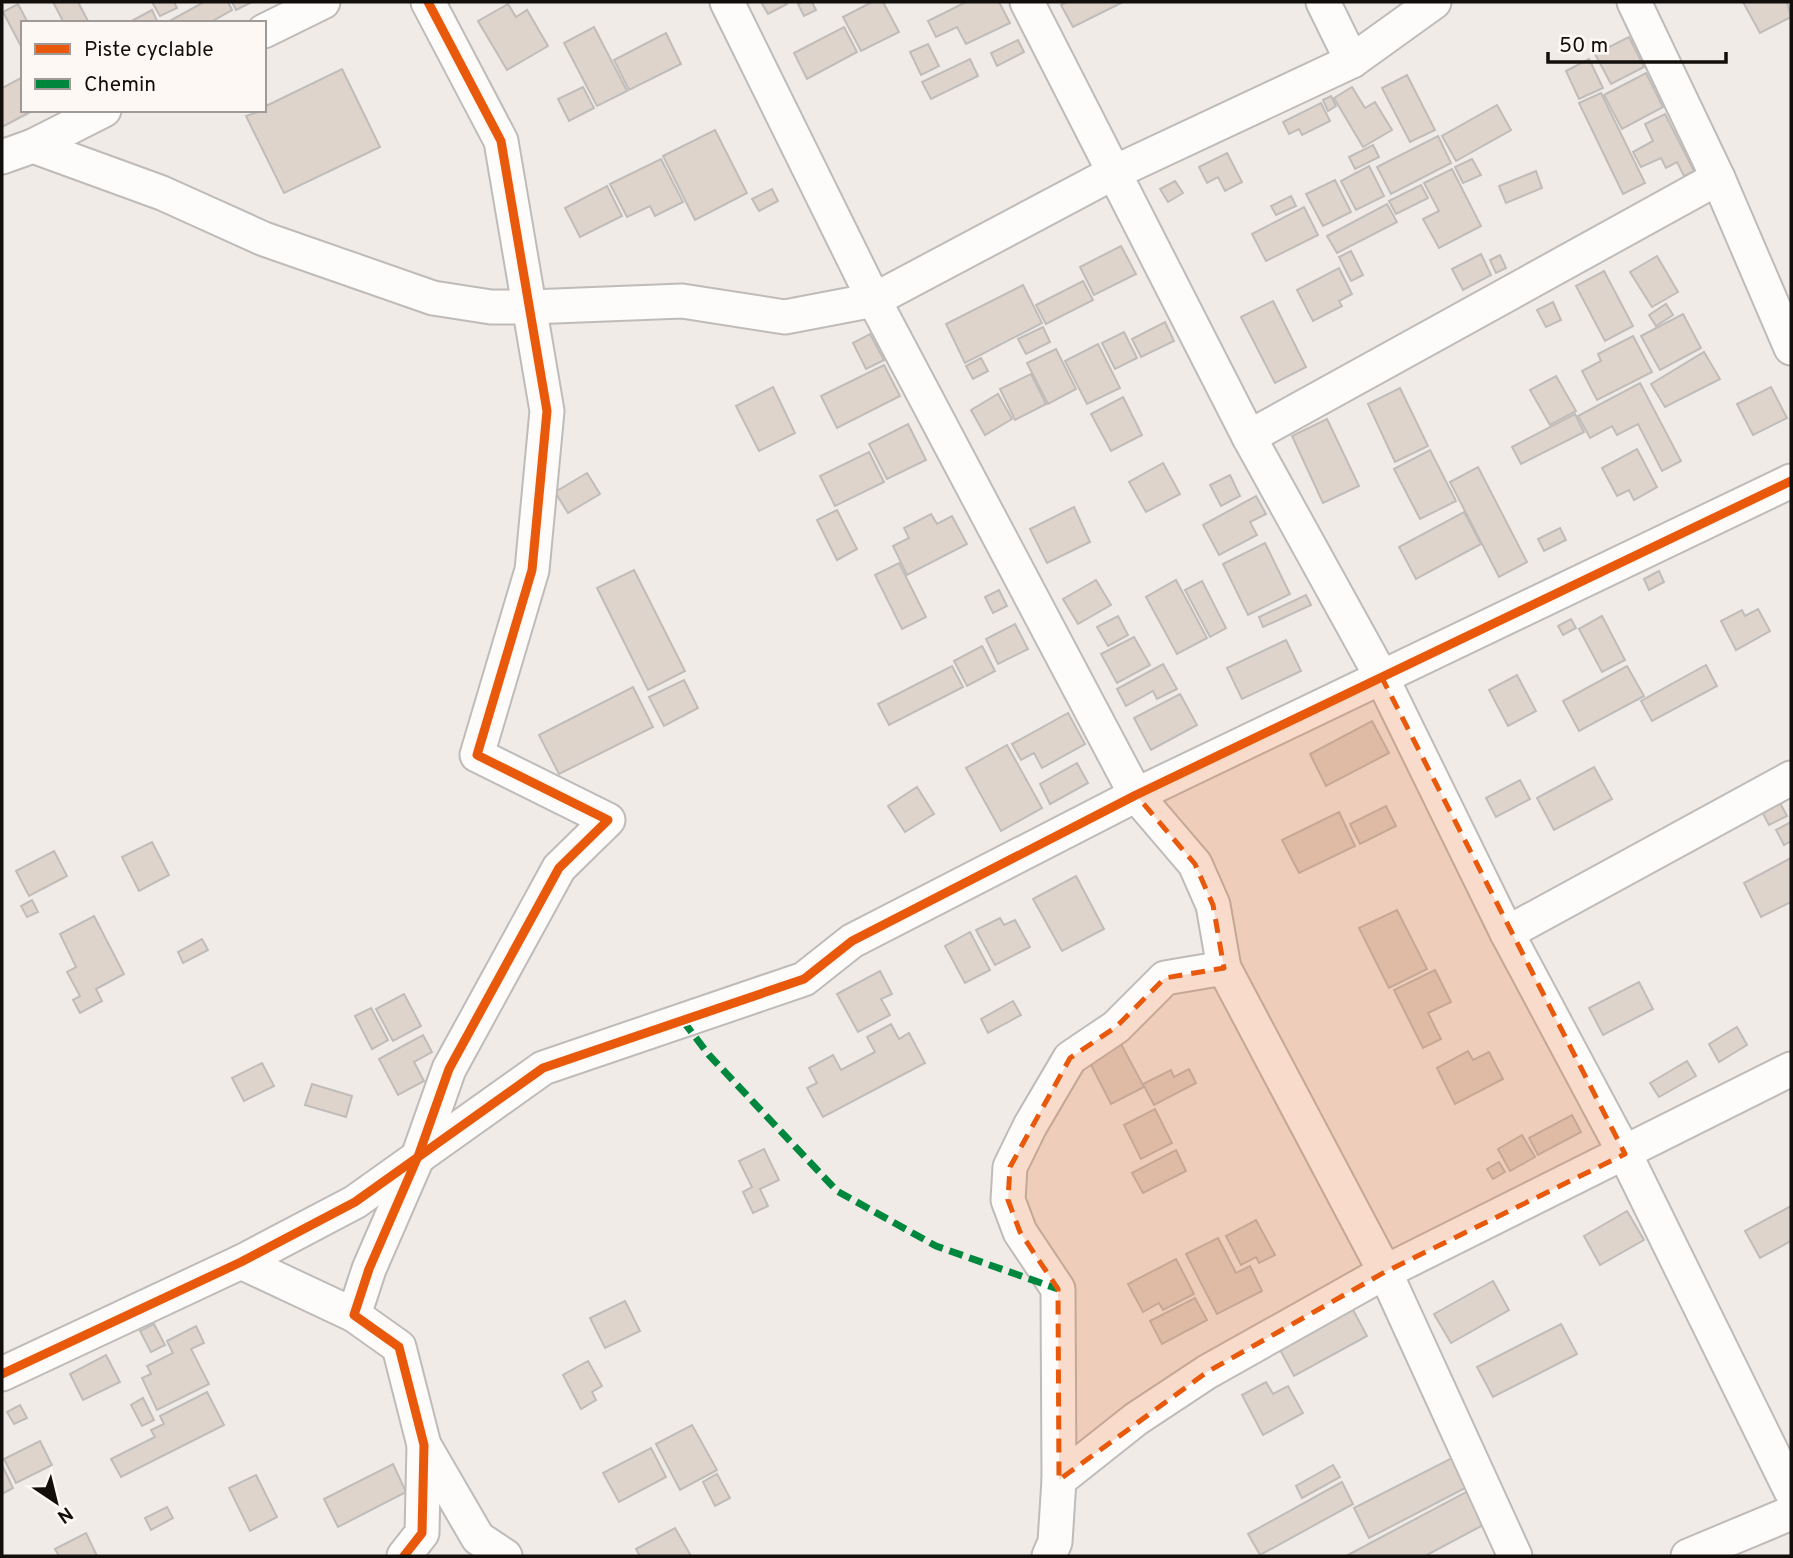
<svg xmlns="http://www.w3.org/2000/svg" width="1793" height="1558" viewBox="0 0 1793 1558" font-family="Overpass,sans-serif">
  <rect width="100%" height="100%" fill="#f0ebe7"/>
  <g fill="#ded4cc" stroke="#c0bcb9" stroke-width="2">
    <polygon points="53,2 78,2 89,23 64,23"/>
    <polygon points="152,2 174,2 177,8 160,16"/>
    <polygon points="204,2 228,2 232,10 209,23 166,23"/>
    <polygon points="232,2 252,2 236,10"/>
    <polygon points="761,2 785,2 787,4 768,14"/>
    <polygon points="803,2 812,2 816,10 804,16 798,4"/>
    <polygon points="872,2 883,2 899,32 861,51 843,17"/>
    <polygon points="966,2 999,2 1010,23 966,44 957,27 936,37 928,21"/>
    <polygon points="1067,2 1123,2 1073,27 1061,5"/>
    <polygon points="1743,2 1787,2 1791,17 1760,33"/>
    <polygon points="18,4 28,23 23,23 23,50 3,12"/>
    <polygon points="508,4 516,17 527,10 548,46 507,70 478,21"/>
    <polygon points="152,10 158,23 128,23"/>
    <polygon points="594,27 627,91 597,106 564,43"/>
    <polygon points="844,27 857,52 807,79 794,53"/>
    <polygon points="666,33 681,64 629,90 614,60"/>
    <polygon points="1629,37 1644,67 1611,84 1595,54"/>
    <polygon points="1018,40 1024,52 997,66 991,53"/>
    <polygon points="928,44 939,66 921,75 910,52"/>
    <polygon points="970,59 978,76 931,99 922,82"/>
    <polygon points="1589,59 1603,88 1579,99 1566,71"/>
    <polygon points="342,69 380,147 284,193 246,116 264,110 264,107"/>
    <polygon points="1646,73 1663,107 1622,129 1604,95"/>
    <polygon points="1407,75 1435,130 1410,142 1382,88"/>
    <polygon points="23,77 23,110 34,110 2,127 2,88"/>
    <polygon points="583,87 594,108 569,121 558,99"/>
    <polygon points="1352,87 1365,108 1375,102 1392,130 1363,147 1334,98"/>
    <polygon points="1601,93 1645,183 1623,194 1579,103"/>
    <polygon points="1331,96 1336,106 1328,111 1323,100"/>
    <polygon points="1321,103 1330,121 1302,135 1299,129 1289,134 1283,122"/>
    <polygon points="1497,105 1511,130 1456,161 1442,136"/>
    <polygon points="1665,114 1694,171 1684,176 1677,162 1666,168 1661,158 1641,167 1633,152 1653,141 1645,124"/>
    <polygon points="715,130 747,193 695,220 663,156"/>
    <polygon points="1438,136 1451,163 1391,194 1377,167"/>
    <polygon points="1373,145 1379,157 1355,169 1349,157"/>
    <polygon points="1227,153 1242,182 1225,191 1218,177 1207,183 1199,167"/>
    <polygon points="661,159 683,202 655,216 650,206 627,217 610,184"/>
    <polygon points="1472,159 1481,175 1463,183 1455,167"/>
    <polygon points="1369,166 1384,196 1356,210 1341,181"/>
    <polygon points="1452,169 1481,226 1439,248 1423,219 1439,211 1424,183"/>
    <polygon points="1536,171 1542,188 1506,203 1499,186"/>
    <polygon points="1335,180 1351,212 1323,226 1306,194"/>
    <polygon points="1175,181 1183,193 1168,202 1160,189"/>
    <polygon points="1421,185 1428,198 1396,214 1389,201"/>
    <polygon points="607,186 622,216 580,237 565,208"/>
    <polygon points="772,189 778,201 759,211 752,199"/>
    <polygon points="1291,196 1296,206 1276,215 1271,206"/>
    <polygon points="1387,204 1397,222 1337,253 1327,236"/>
    <polygon points="1304,207 1318,235 1266,261 1252,234"/>
    <polygon points="1121,246 1136,274 1094,295 1080,267"/>
    <polygon points="1351,251 1363,275 1351,281 1339,257"/>
    <polygon points="1481,254 1491,275 1463,290 1452,269"/>
    <polygon points="1500,255 1506,268 1496,273 1490,260"/>
    <polygon points="1657,256 1678,292 1652,307 1630,272"/>
    <polygon points="1339,268 1352,294 1339,301 1342,306 1313,321 1297,290"/>
    <polygon points="1604,271 1633,326 1605,341 1576,286"/>
    <polygon points="1083,281 1093,300 1046,324 1036,305"/>
    <polygon points="1023,285 1042,323 965,363 946,324"/>
    <polygon points="1273,301 1306,367 1275,383 1241,317"/>
    <polygon points="1553,302 1561,320 1546,327 1537,310"/>
    <polygon points="1666,304 1673,315 1656,326 1649,315"/>
    <polygon points="1683,314 1701,348 1660,370 1641,336"/>
    <polygon points="1165,322 1174,341 1141,357 1132,339"/>
    <polygon points="1043,327 1050,342 1026,354 1018,339"/>
    <polygon points="1124,332 1137,358 1115,369 1102,343"/>
    <polygon points="870,334 884,360 866,369 853,343"/>
    <polygon points="1633,336 1652,372 1597,400 1582,371 1601,361 1598,354"/>
    <polygon points="1098,344 1120,388 1087,404 1065,361"/>
    <polygon points="1056,349 1076,389 1048,404 1027,363"/>
    <polygon points="1704,352 1720,379 1665,407 1651,384"/>
    <polygon points="981,358 988,371 973,379 966,366"/>
    <polygon points="884,365 900,396 837,428 821,396"/>
    <polygon points="1031,374 1046,404 1015,420 1000,389"/>
    <polygon points="1556,376 1576,411 1550,425 1530,390"/>
    <polygon points="1640,383 1681,461 1662,471 1638,424 1617,435 1612,426 1590,438 1578,416"/>
    <polygon points="773,387 795,433 759,451 736,406"/>
    <polygon points="1771,387 1787,418 1753,435 1737,404"/>
    <polygon points="1400,388 1428,446 1395,462 1368,404"/>
    <polygon points="998,394 1012,419 985,435 971,410"/>
    <polygon points="1123,397 1142,435 1111,451 1091,414"/>
    <polygon points="1575,414 1584,432 1521,464 1512,447"/>
    <polygon points="1327,419 1359,486 1323,503 1292,436"/>
    <polygon points="908,424 926,460 887,479 869,444"/>
    <polygon points="1637,449 1657,487 1634,500 1629,490 1617,496 1602,468"/>
    <polygon points="1430,450 1456,501 1420,519 1394,469"/>
    <polygon points="869,452 884,482 835,506 820,476"/>
    <polygon points="1163,463 1180,494 1146,512 1129,482"/>
    <polygon points="1478,467 1527,562 1499,577 1450,482"/>
    <polygon points="587,473 600,494 568,513 555,492"/>
    <polygon points="1230,475 1240,496 1221,506 1210,485"/>
    <polygon points="1256,496 1266,514 1250,522 1257,535 1219,555 1203,525"/>
    <polygon points="1074,507 1090,542 1047,563 1030,529"/>
    <polygon points="837,510 857,549 837,560 817,520"/>
    <polygon points="1464,512 1481,544 1416,579 1399,547"/>
    <polygon points="931,514 937,524 952,516 967,544 907,575 893,546 909,538 904,528"/>
    <polygon points="1560,528 1566,540 1544,551 1538,539"/>
    <polygon points="1265,543 1290,594 1248,615 1223,564"/>
    <polygon points="899,563 926,617 902,629 875,575"/>
    <polygon points="634,570 685,671 648,690 597,588"/>
    <polygon points="1659,571 1664,582 1649,590 1644,579"/>
    <polygon points="1096,580 1111,605 1078,624 1063,599"/>
    <polygon points="1176,580 1207,638 1177,654 1146,597"/>
    <polygon points="1202,581 1226,628 1210,637 1185,590"/>
    <polygon points="999,590 1007,606 993,613 985,597"/>
    <polygon points="1306,595 1311,605 1263,627 1259,617"/>
    <polygon points="1758,609 1770,631 1736,650 1721,621 1742,610 1745,616"/>
    <polygon points="1118,616 1128,635 1108,646 1097,627"/>
    <polygon points="1602,616 1625,660 1602,672 1579,629"/>
    <polygon points="1571,619 1576,628 1563,635 1558,626"/>
    <polygon points="1015,624 1028,649 998,664 986,639"/>
    <polygon points="1134,637 1150,665 1117,683 1101,654"/>
    <polygon points="1286,640 1301,671 1242,699 1227,668"/>
    <polygon points="982,646 995,671 967,686 954,661"/>
    <polygon points="1163,664 1177,689 1157,699 1153,691 1126,706 1117,689"/>
    <polygon points="1706,665 1717,686 1652,721 1641,701"/>
    <polygon points="952,666 963,687 889,725 878,704"/>
    <polygon points="1627,666 1644,696 1579,731 1563,701"/>
    <polygon points="1517,675 1536,711 1508,726 1489,690"/>
    <polygon points="684,680 698,708 664,726 649,697"/>
    <polygon points="633,687 653,727 559,774 539,735"/>
    <polygon points="1180,694 1197,725 1151,750 1134,718"/>
    <polygon points="1068,713 1085,744 1042,768 1034,753 1021,760 1012,744"/>
    <polygon points="1372,721 1389,753 1326,786 1310,754"/>
    <polygon points="1007,745 1042,808 1001,831 966,768"/>
    <polygon points="1077,763 1088,783 1050,804 1040,784"/>
    <polygon points="1594,767 1612,799 1554,830 1537,798"/>
    <polygon points="1520,780 1530,799 1496,817 1486,798"/>
    <polygon points="917,787 934,814 905,832 888,806"/>
    <polygon points="1778,799 1787,816 1769,825 1760,808"/>
    <polygon points="1386,806 1396,826 1360,844 1350,824"/>
    <polygon points="1339,812 1355,846 1299,873 1282,840"/>
    <polygon points="1791,822 1791,841 1784,845 1776,830"/>
    <polygon points="152,842 169,875 139,891 122,857"/>
    <polygon points="54,851 67,876 29,896 16,871"/>
    <polygon points="1791,858 1791,902 1761,917 1744,883"/>
    <polygon points="1076,876 1104,929 1062,951 1033,899"/>
    <polygon points="32,900 38,912 27,917 21,906"/>
    <polygon points="1397,910 1427,969 1389,988 1359,928"/>
    <polygon points="94,916 124,974 96,989 102,1001 80,1013 73,1000 80,996 67,972 76,967 60,934"/>
    <polygon points="1000,918 1004,925 1015,920 1030,947 995,965 976,930"/>
    <polygon points="970,932 990,970 965,983 945,946"/>
    <polygon points="202,939 208,950 183,963 178,952"/>
    <polygon points="1435,970 1451,1002 1428,1013 1441,1039 1423,1048 1394,990"/>
    <polygon points="880,971 892,994 881,999 890,1015 858,1032 837,994"/>
    <polygon points="1639,982 1653,1009 1603,1035 1589,1008"/>
    <polygon points="404,994 421,1026 393,1041 376,1009"/>
    <polygon points="1013,1001 1021,1015 988,1033 981,1019"/>
    <polygon points="371,1008 388,1040 372,1049 355,1016"/>
    <polygon points="891,1024 899,1039 909,1033 925,1063 823,1117 807,1088 817,1083 809,1068 833,1055 841,1070 875,1052 867,1037"/>
    <polygon points="1737,1027 1747,1045 1719,1062 1709,1044"/>
    <polygon points="423,1035 432,1052 414,1062 424,1081 398,1095 379,1059"/>
    <polygon points="1121,1044 1144,1087 1111,1104 1089,1061"/>
    <polygon points="1468,1051 1473,1060 1489,1052 1503,1079 1455,1104 1437,1068"/>
    <polygon points="1687,1061 1696,1076 1659,1097 1650,1083"/>
    <polygon points="262,1063 274,1086 244,1101 232,1078"/>
    <polygon points="1189,1069 1196,1083 1154,1105 1143,1084 1171,1070 1174,1077"/>
    <polygon points="312,1084 352,1096 346,1117 305,1105"/>
    <polygon points="1155,1109 1172,1143 1141,1159 1124,1125"/>
    <polygon points="1572,1115 1581,1132 1538,1155 1529,1138"/>
    <polygon points="1522,1135 1535,1157 1510,1171 1498,1149"/>
    <polygon points="764,1149 779,1180 760,1189 768,1206 753,1213 743,1192 752,1187 739,1161"/>
    <polygon points="1176,1150 1186,1171 1143,1193 1132,1173"/>
    <polygon points="1499,1162 1505,1172 1493,1179 1487,1169"/>
    <polygon points="1791,1206 1791,1241 1760,1258 1745,1231"/>
    <polygon points="1627,1211 1644,1240 1600,1265 1584,1236"/>
    <polygon points="1256,1220 1275,1255 1259,1263 1256,1257 1241,1265 1226,1236"/>
    <polygon points="1218,1238 1236,1273 1250,1266 1262,1291 1217,1314 1186,1254"/>
    <polygon points="1176,1259 1194,1294 1163,1310 1159,1303 1143,1312 1128,1284"/>
    <polygon points="1493,1281 1509,1310 1451,1343 1434,1314"/>
    <polygon points="1195,1298 1207,1320 1162,1344 1150,1321"/>
    <polygon points="625,1301 640,1331 605,1348 590,1318"/>
    <polygon points="1351,1306 1367,1336 1294,1376 1278,1346"/>
    <polygon points="154,1324 165,1345 151,1352 140,1331"/>
    <polygon points="1561,1324 1577,1354 1493,1397 1477,1367"/>
    <polygon points="196,1326 204,1343 191,1349 209,1384 157,1410 142,1378 151,1374 147,1366 173,1353 167,1341"/>
    <polygon points="106,1355 120,1382 83,1400 70,1374"/>
    <polygon points="588,1361 602,1386 592,1392 596,1400 581,1409 563,1375"/>
    <polygon points="1266,1382 1273,1394 1288,1386 1303,1413 1263,1435 1242,1395"/>
    <polygon points="207,1392 224,1425 121,1477 111,1459 155,1437 151,1430 164,1424 160,1416"/>
    <polygon points="143,1398 154,1420 142,1426 131,1405"/>
    <polygon points="20,1405 27,1418 14,1424 7,1412"/>
    <polygon points="692,1425 717,1470 680,1490 656,1444"/>
    <polygon points="40,1441 52,1465 16,1483 4,1459"/>
    <polygon points="651,1448 666,1477 619,1502 603,1473"/>
    <polygon points="1452,1458 1467,1487 1369,1538 1354,1508"/>
    <polygon points="393,1464 406,1492 338,1527 324,1499"/>
    <polygon points="2,1465 13,1488 2,1494"/>
    <polygon points="1333,1465 1340,1477 1302,1498 1296,1486"/>
    <polygon points="717,1474 730,1498 715,1506 703,1482"/>
    <polygon points="256,1475 277,1517 250,1531 229,1488"/>
    <polygon points="1342,1482 1353,1504 1260,1555 1248,1534"/>
    <polygon points="1468,1491 1485,1524 1425,1556 1346,1556"/>
    <polygon points="167,1507 173,1518 151,1530 145,1518"/>
    <polygon points="675,1528 691,1556 640,1556 636,1549"/>
    <polygon points="86,1533 97,1556 59,1556 55,1549"/>
  </g>
  <g fill="none" stroke-linecap="round" stroke-linejoin="round">
    <g stroke="#bfbbb8" stroke-width="37">
      <g id="minor">
        <polyline points="727,2 874,300 1136,795 1195,864 1213,905 1224,968 1385,1272 1515,1556"/>
        <polyline points="1027,2 1249,437 1381,676 1507,933 1625,1154 1791,1491"/>
        <polyline points="1323,2 1352,61"/>
        <polyline points="1634,2 1718,178 1791,348"/>
        <polyline points="264,31 323,2"/>
        <polyline points="33,146 104,110"/>
        <polyline points="2,157 33,146 162,193 264,239 433,298 491,307 530,307 682,301 785,317 874,300 1113,173 1352,61 1434,2"/>
        <polyline points="1249,437 1718,178"/>
        <polyline points="1507,933 1791,778"/>
        <polyline points="241,1262 354,1315"/>
        <polyline points="2,1374 241,1262 355,1202 543,1068 804,979 852,941 1136,795 1791,481"/>
        <polyline points="424,1445 478,1538 505,1556"/>
        <polyline points="1059,1480 1058,1289 1020,1232 1008,1200 1010,1167 1030,1126 1070,1058 1116,1027 1165,978 1224,968"/>
        <polyline points="404,1556 422,1533 424,1445 399,1347 354,1315 369,1269 419,1154 449,1069 559,868 608,820 477,755 532,570 547,411 501,141 428,2"/>
        <polyline points="1049,1556 1055,1542 1059,1480 1136,1419 1207,1372 1385,1272 1791,1069"/>
        <polyline points="1688,1556 1791,1513"/>
      </g>
    </g>
    <use href="#minor" stroke="#fdfcfb" stroke-width="33"/>
    <polyline stroke="#00873e" stroke-width="7" stroke-dasharray="14 7" stroke-linecap="butt" points="683,1021 709,1055 837,1191 936,1246 1058,1289"/>
    <g stroke="#fef8f4" stroke-width="13">
      <g id="cycleway">
        <polyline points="2,1374 241,1262 355,1202 543,1068 804,979 852,941 1136,795 1791,481"/>
        <polyline points="404,1556 422,1533 424,1445 399,1347 354,1315 369,1269 419,1154 449,1069 559,868 608,820 477,755 532,570 547,411 501,141 428,2"/>
      </g>
    </g>
    <use href="#cycleway" stroke="#e8590c" stroke-width="9"/>
  </g>
  <path fill="#e8590c" fill-opacity="0.2" stroke="#e8590c" stroke-width="5" stroke-dasharray="14 9" stroke-linejoin="round" d="M 1381,676 L 1625,1154 L 1385,1272 L 1207,1372 L 1059,1480 L 1058,1289 L 1020,1232 L 1008,1200 L 1010,1167 L 1070,1058 L 1116,1027 L 1165,978 L 1224,968 L 1213,905 L 1195,864 L 1136,795 Z"/>
  <rect width="1793" height="1558" fill="none" stroke="#110e0b" stroke-width="7"/>
  <rect x="21" y="21" width="245" height="91" fill="#fef8f4" stroke="#9f9a97" stroke-width="2"/>
  <rect x="35" y="44" width="35" height="10" fill="#e8590c" stroke="#9f9a97" stroke-width="2"/>
  <text x="84" y="56" font-size="21" fill="#110e0b">Piste cyclable</text>
  <rect x="35" y="79" width="35" height="10" fill="#00873e" stroke="#9f9a97" stroke-width="2"/>
  <text x="84" y="91" font-size="21" fill="#110e0b">Chemin</text>
  <g transform="translate(56 1502) rotate(145)" stroke="#fef8f4" stroke-width="5" paint-order="stroke">
  <path d="M0-5L12 26L0 18L-12 26Z" fill="#110e0b"/>
  <text y="-10" font-size="19" font-weight="bold" text-anchor="middle" fill="#110e0b">N</text>
  </g>
  <path d="M1548 52v10h178v-10" fill="none" stroke="#110e0b" stroke-width="3.5"/>
  <text x="1559" y="52" font-size="21" fill="#110e0b" stroke="#fef8f4" stroke-width="5" paint-order="stroke">50 m</text>
</svg>
